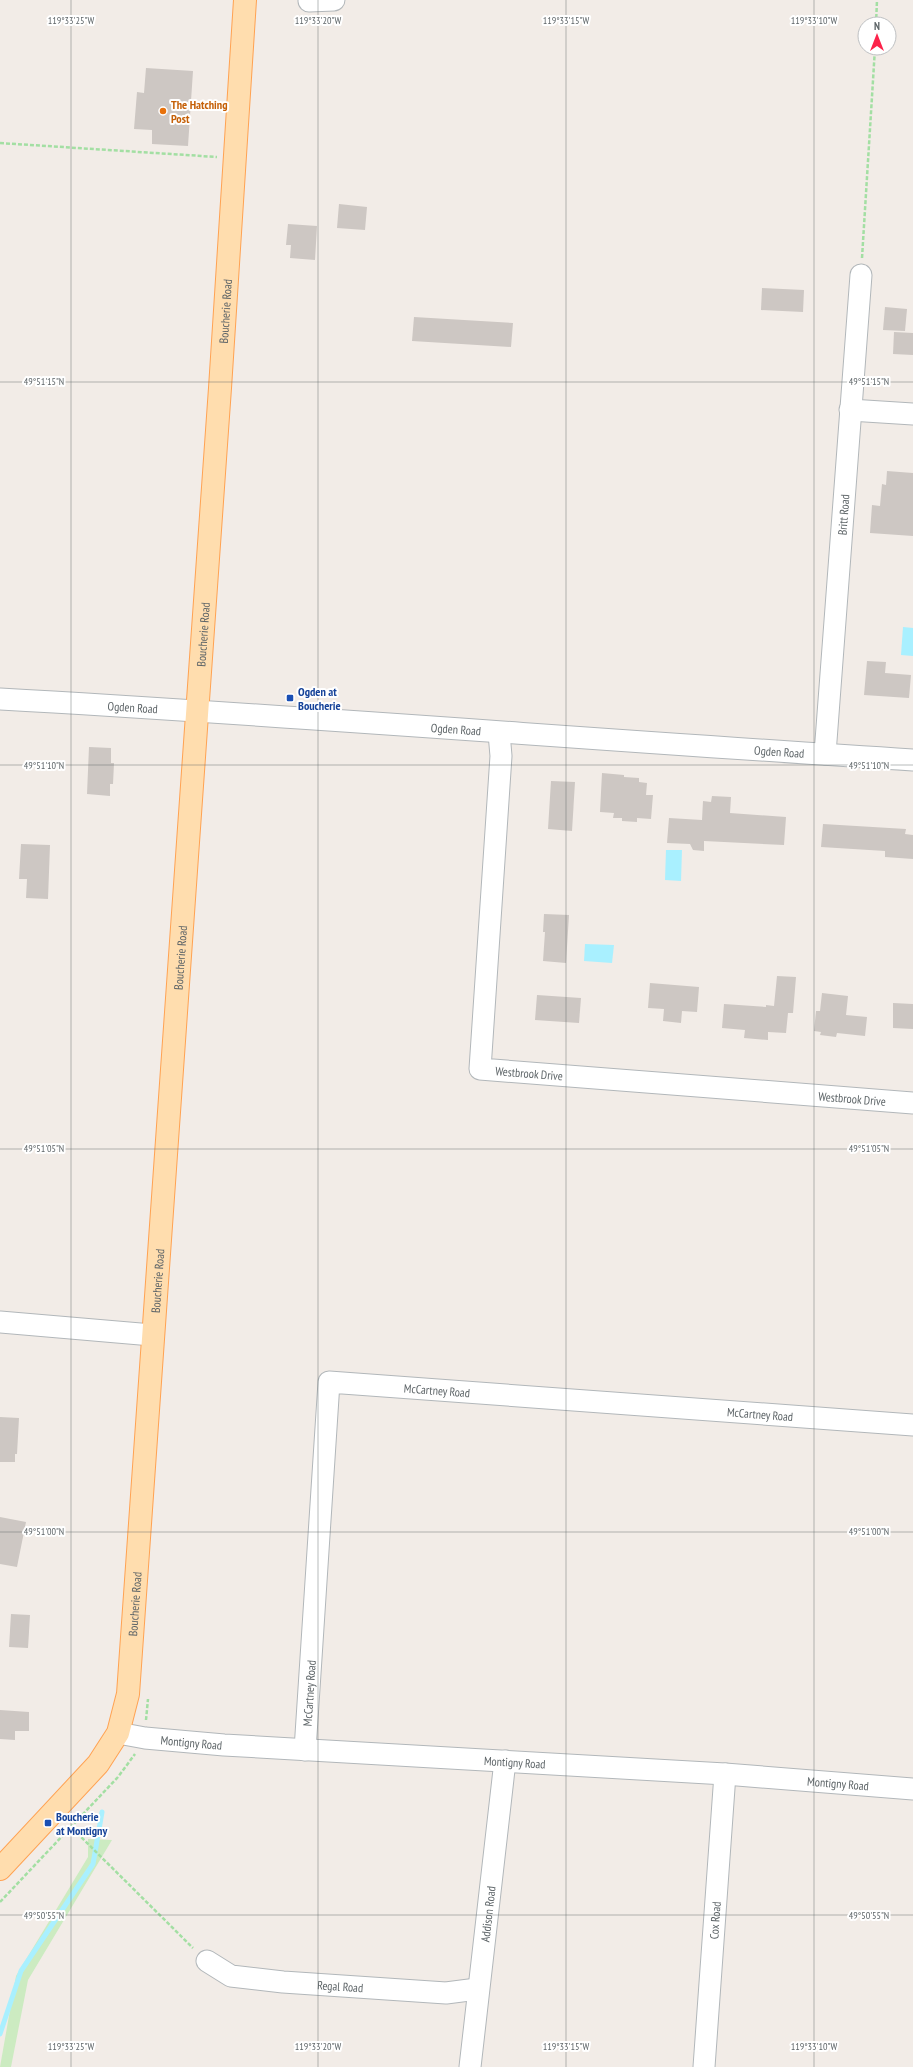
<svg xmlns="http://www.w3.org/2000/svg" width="913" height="2067" viewBox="0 0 913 2067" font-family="'PT Sans Narrow',sans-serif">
  <rect width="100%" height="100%" fill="#f2ece7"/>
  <polygon fill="#ccebc1" points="88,1839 112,1840 28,1980 11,2067 0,2067 16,1976 88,1857"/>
  <g fill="#a9f0ff">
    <polygon points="903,627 913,628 913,656 901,655"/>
    <polygon points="666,850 682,850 681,881 665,880"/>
    <polygon points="585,944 614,945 612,963 584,961"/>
  </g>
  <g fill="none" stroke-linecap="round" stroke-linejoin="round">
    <polyline stroke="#a9f0ff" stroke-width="5" points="0,2034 21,1971 93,1864 102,1812"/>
  </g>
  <g fill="#cdc7c3">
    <polygon points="146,68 193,71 188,146 152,144 152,130 134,129 137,92 144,93"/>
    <polygon points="339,204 367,207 365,230 337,228"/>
    <polygon points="288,224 317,226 315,260 290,258 291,245 286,245"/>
    <polygon points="762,288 804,290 803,312 761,310"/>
    <polygon points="885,307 907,309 905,331 883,330"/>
    <polygon points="414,317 513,323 511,347 412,341"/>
    <polygon points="894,332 913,333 913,355 893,354"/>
    <polygon points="887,471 913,473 913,536 870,533 872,505 880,506 882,484 886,485"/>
    <polygon points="867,661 886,662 885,673 911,675 909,698 864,695"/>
    <polygon points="89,747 111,748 111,763 114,763 113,784 110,784 110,796 87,794"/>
    <polygon points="602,773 624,775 624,777 639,778 639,782 647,783 646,795 653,795 651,819 637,818 637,822 622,821 622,818 613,818 614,813 600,812"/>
    <polygon points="551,781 575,782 572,831 548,829"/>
    <polygon points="712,796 731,797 730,813 786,817 784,845 704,841 704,851 693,850 690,844 667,843 669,818 702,820 703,801 711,802"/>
    <polygon points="823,824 906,829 905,834 913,835 913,859 885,857 885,851 821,847"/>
    <polygon points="21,844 50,845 48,899 26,898 27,879 19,879"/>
    <polygon points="544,914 569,915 566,963 543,961 545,932 543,932"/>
    <polygon points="777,976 796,977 793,1013 788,1013 786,1033 768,1032 768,1040 744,1038 745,1030 722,1028 724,1004 766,1007 766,1005 774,1006"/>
    <polygon points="650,983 699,987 697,1012 682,1011 681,1023 663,1021 664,1009 648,1008"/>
    <polygon points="822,993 848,996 846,1015 867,1017 865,1036 837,1033 836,1037 820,1035 821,1032 814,1031 816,1011 820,1011"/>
    <polygon points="537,995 581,998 579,1023 535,1020"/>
    <polygon points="893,1003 913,1004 913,1029 893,1028"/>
    <polygon points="0,1417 19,1418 17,1454 15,1454 15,1462 0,1462"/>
    <polygon points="0,1517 26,1522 17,1567 0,1564"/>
    <polygon points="11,1614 30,1615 28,1648 9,1647"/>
    <polygon points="0,1710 29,1712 29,1731 15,1731 15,1740 0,1739"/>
  </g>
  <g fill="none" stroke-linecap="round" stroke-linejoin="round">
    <g stroke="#b2b7ba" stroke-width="23">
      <g id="minor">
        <polyline points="309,1 334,0"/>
        <polyline points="850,410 913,414"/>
        <path id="s1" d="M 0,699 C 304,716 609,741 913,760"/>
        <path id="s2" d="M 499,733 L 501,756 L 480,1069 L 913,1103"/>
        <path id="s3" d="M 825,754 L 861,275"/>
        <polyline points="0,1322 152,1335"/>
        <path id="s4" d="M 118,1733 L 145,1738 L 224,1745 L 725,1774 L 913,1789"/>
        <path id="s5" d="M 305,1750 L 329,1382 L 913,1425"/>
        <path id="s6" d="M 207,1961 L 231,1976 L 283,1982 L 446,1993 L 477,1989"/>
        <path id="s7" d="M 470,2067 L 505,1761"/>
        <path id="s8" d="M 704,2067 L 725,1774"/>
      </g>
    </g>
    <g stroke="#ffa252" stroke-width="24">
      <g id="major">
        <path id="s9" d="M 0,1869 L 98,1764 L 118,1733 L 128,1694 L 220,388 L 245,0"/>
      </g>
    </g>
    <g stroke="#a3dfa3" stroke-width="2.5" stroke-dasharray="4 2" stroke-linecap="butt">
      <polyline points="876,24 877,0"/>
      <polyline points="0,143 217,157"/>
      <polyline points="862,258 875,48"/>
      <polyline points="146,1720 148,1699"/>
      <polyline points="65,1832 78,1834 193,1948"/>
      <polyline points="0,1902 118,1777 135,1754"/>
    </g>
    <use href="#minor" stroke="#fff" stroke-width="21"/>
    <use href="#major" stroke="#ffddae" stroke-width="22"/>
  </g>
  <path fill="none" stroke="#5e6568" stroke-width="1" stroke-opacity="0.45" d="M 71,0 L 71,2067M 318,0 L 318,2067M 566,0 L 566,2067M 814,0 L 814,2067M 0,382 L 913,382M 0,765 L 913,765M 0,1149 L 913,1149M 0,1532 L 913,1532M 0,1915 L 913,1915"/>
  <circle fill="#e8710a" stroke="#fff" stroke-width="1.5" cx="163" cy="111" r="4"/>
  <g fill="#1a4fb4" stroke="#fff" stroke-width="1.5">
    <rect x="286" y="694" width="8" height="8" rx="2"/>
    <rect x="44" y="1819" width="8" height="8" rx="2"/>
  </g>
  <g text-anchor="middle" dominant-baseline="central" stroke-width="4" stroke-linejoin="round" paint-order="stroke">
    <g font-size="12" font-weight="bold" fill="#c56008" stroke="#fff" text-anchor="start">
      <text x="171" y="104">The Hatching<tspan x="171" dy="14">Post</tspan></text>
    </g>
    <g font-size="12" fill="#5e6568" stroke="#fff">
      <text stroke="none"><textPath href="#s9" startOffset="1607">Boucherie Road</textPath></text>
      <text stroke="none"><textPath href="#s3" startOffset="240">Britt Road</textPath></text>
      <text stroke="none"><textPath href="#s9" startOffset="1283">Boucherie Road</textPath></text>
      <text stroke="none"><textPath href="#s1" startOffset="133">Ogden Road</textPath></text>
      <text stroke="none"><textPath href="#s1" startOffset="457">Ogden Road</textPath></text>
      <text stroke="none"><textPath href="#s1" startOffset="781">Ogden Road</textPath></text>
      <text stroke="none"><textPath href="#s9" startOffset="959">Boucherie Road</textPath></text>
      <text stroke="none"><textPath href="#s2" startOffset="386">Westbrook Drive</textPath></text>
      <text stroke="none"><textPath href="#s2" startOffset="710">Westbrook Drive</textPath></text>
      <text stroke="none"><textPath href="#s9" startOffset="635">Boucherie Road</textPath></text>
      <text stroke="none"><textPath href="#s5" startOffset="477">McCartney Road</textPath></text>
      <text stroke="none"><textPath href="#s5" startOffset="801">McCartney Road</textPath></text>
      <text stroke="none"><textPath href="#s9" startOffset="311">Boucherie Road</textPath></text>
      <text stroke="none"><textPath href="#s5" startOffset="57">McCartney Road</textPath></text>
      <text stroke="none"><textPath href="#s4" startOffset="74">Montigny Road</textPath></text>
      <text stroke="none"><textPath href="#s4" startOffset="398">Montigny Road</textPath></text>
      <text stroke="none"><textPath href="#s4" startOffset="722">Montigny Road</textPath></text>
      <text stroke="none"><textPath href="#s7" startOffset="154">Addison Road</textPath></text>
      <text stroke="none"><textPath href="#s8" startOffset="147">Cox Road</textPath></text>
      <text stroke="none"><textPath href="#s6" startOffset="138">Regal Road</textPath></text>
    </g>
    <g font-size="12" font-weight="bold" fill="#164399" stroke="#fff" text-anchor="start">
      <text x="298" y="691">Ogden at<tspan x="298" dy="14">Boucherie</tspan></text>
      <text x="56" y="1816">Boucherie<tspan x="56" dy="14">at Montigny</tspan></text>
    </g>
  </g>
  <g font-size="10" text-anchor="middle" fill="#5e6568" stroke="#fff" stroke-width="4" stroke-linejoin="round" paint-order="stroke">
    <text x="71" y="24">119°33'25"W</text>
    <text x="318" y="24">119°33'20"W</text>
    <text x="566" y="24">119°33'15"W</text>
    <text x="814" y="24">119°33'10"W</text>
    <text x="44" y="385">49°51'15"N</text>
    <text x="869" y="385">49°51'15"N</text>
    <text x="44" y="769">49°51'10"N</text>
    <text x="869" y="769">49°51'10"N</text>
    <text x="44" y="1152">49°51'05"N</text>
    <text x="869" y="1152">49°51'05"N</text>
    <text x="44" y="1535">49°51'00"N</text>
    <text x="869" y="1535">49°51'00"N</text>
    <text x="44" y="1919">49°50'55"N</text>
    <text x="869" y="1919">49°50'55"N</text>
    <text x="71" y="2050">119°33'25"W</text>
    <text x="318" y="2050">119°33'20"W</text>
    <text x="566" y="2050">119°33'15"W</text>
    <text x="814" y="2050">119°33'10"W</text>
  </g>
  <g transform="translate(877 36)"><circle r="19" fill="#ffffff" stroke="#bfc1c3"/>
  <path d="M0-3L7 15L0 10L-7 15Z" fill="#fc234a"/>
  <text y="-6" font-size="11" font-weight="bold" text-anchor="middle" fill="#5e6568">N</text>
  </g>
</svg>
